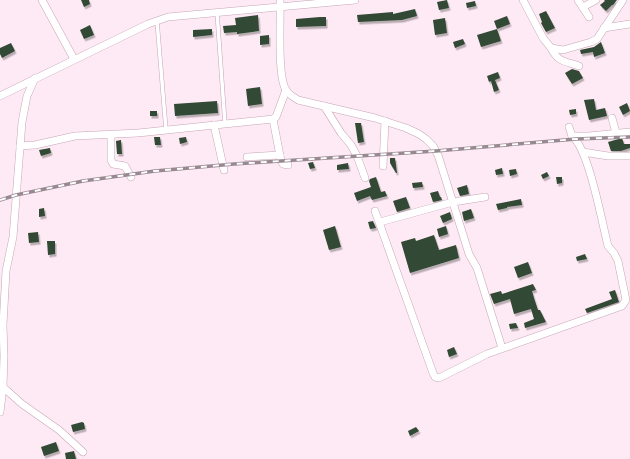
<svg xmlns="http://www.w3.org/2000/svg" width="630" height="459" viewBox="0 0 630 459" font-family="'Exo 2',sans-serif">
  <defs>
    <filter id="shadow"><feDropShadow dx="1.5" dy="2.5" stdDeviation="0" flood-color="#0004"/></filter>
  </defs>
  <rect width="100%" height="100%" fill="#feeaf4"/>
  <g fill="#324835" filter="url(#shadow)">
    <polygon points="81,0 89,0 90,4 84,7"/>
    <polygon points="447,0 449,8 439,10 437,2"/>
    <polygon points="604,0 617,0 613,5 612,5 606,11 600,5 605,1"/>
    <polygon points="475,1 476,6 467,8 466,3"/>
    <polygon points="415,9 417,16 402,20 358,22 357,15 393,12 393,14"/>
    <polygon points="546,11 555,28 546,32 541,23 542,22 539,14"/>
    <polygon points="258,15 259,31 237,34 237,32 224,33 223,26 236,25 235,18"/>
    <polygon points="507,16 510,24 497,29 494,21"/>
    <polygon points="320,17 326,17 326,26 296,27 296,19"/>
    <polygon points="445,18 447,33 435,35 433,20"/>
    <polygon points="90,25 94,35 84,39 80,30"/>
    <polygon points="212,29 212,35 193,37 193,30"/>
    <polygon points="497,29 501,41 481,47 477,35"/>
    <polygon points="269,35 269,44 260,45 260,36"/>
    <polygon points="463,39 465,44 455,48 453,42"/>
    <polygon points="601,42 605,53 594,57 593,52 581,54 580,50 594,47"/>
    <polygon points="11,43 15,51 2,58 0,54 0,48"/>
    <polygon points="572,69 579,71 583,78 572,84 565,73"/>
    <polygon points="498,72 500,78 495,80 499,90 494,92 491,81 489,82 487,76"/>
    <polygon points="260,87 262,104 248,106 246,89"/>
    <polygon points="594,99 596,110 605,108 607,116 589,120 584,100"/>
    <polygon points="217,101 218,113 175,116 174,104"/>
    <polygon points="627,103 630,111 623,115 619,107"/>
    <polygon points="576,109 576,114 570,115 569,110"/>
    <rect x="150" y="111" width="7" height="5"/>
    <polygon points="355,123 361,123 364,142 358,143"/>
    <polygon points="154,137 160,137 161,145 155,145"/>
    <polygon points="186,137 187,142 180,144 179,138"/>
    <polygon points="622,138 624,144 630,144 630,148 621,151 611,151 608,142"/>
    <polygon points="121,140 122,154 117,154 116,141"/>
    <polygon points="50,148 51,153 41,156 39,150"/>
    <polygon points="390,158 395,158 397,173 396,173 390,163"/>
    <polygon points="313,162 315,168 310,169 308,163"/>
    <polygon points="348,163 349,169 337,170 337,165"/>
    <polygon points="502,168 503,174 496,175 495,170"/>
    <polygon points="516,169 517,174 510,176 509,170"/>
    <polygon points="547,172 549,176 543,179 541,175"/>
    <polygon points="376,177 381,192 385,191 387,196 372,200 370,196 357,201 354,193 371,187 369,181 370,179"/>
    <polygon points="556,177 562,177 562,183 557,184"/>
    <polygon points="422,182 423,187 413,188 412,183"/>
    <polygon points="467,185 469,194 460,196 457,188"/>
    <polygon points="438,191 440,197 441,197 442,200 433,202 430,193"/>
    <polygon points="406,197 410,208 397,212 393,201"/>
    <polygon points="521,199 522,205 507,207 507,208 498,210 496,204"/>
    <polygon points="44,208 45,216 39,217 39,209"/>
    <polygon points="471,209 474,218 464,221 462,212"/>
    <polygon points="450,212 452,219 443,223 440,216"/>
    <polygon points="373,221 376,228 370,229 368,222"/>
    <polygon points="335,226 341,247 329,250 323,230"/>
    <polygon points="446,226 448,234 439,237 437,229"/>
    <polygon points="38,232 39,242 29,243 28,233"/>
    <polygon points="434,235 439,250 456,245 459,258 410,273 401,242 415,238 416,241"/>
    <polygon points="47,241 55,241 55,254 48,255"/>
    <polygon points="585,254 587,259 577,261 576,257"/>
    <polygon points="528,262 532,273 518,278 514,267"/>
    <polygon points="533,284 536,290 532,291 534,298 538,310 540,310 546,322 525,328 524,323 534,319 531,309 514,314 510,299 494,304 490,294 501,291 502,294"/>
    <polygon points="615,290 619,302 587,313 585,309 612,299 609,292"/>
    <polygon points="516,323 518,328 510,329 509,324"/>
    <polygon points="454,347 457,354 449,357 447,350"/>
    <polygon points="82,422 84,423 85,429 73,432 71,425"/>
    <polygon points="416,427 419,431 410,436 408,431"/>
    <polygon points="56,442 59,451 44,456 41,447"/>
    <polygon points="74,451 76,459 66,459 65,453"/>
  </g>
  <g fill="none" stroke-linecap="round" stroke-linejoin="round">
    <g stroke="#c5a6b6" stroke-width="4.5">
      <g id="service">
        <polyline points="217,12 225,124"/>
        <polyline points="157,21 166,130"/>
      </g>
    </g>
    <g stroke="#c5a6b6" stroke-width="8">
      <g id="minor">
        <polyline points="42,0 74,59"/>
        <path d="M 280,0 C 281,19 277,76 286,90 C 289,95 294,97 298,100 L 375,118 L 406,128 L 419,134 L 426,139 L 433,146 L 438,155 L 469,254 L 477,268 L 502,348"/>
        <polyline points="523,0 543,38 551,48 563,50 591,42 597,39 623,0"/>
        <polyline points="578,0 589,17"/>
        <polyline points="583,7 596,0"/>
        <polyline points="604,28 630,24"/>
        <path d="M 551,48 C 558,62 564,61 579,66"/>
        <polyline points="0,96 148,24 168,17 355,0"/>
        <polyline points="324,106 341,133 351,145 357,156 365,178"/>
        <polyline points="612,118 616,133"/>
        <polyline points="273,119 281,161 283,164 288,165"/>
        <polyline points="214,125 224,170"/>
        <polyline points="569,127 572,136 589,136 630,132"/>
        <polyline points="111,135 111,160 113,164 125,166 131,177"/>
        <polyline points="20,146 35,145 75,136 138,133 273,119 276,117 286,90"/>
        <polyline points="583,152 608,156 630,156"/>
        <polyline points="247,157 280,155"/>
        <polyline points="383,166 385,121"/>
        <path d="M 375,211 L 433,373 L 435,377 L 439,378 L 487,354 L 622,306 L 626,300 L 618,261 L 614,253 L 608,246 C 602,223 589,149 572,136"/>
        <polyline points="380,222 453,202 485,197"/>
        <polyline points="3,387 22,404 59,430 83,452"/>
        <polyline points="0,412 3,387 4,356 3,325 6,271 13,237 22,122 27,96 35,78"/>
      </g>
    </g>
    <use href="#service" stroke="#fff" stroke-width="3.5"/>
    <use href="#minor" stroke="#fff" stroke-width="7"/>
    <g stroke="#988991" stroke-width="3.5">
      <polyline id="rail" points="0,200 16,195 83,181 155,171 234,164 436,151 576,139 630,137"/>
    </g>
    <use href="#rail" stroke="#fdfdfd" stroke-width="2" stroke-dasharray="6" stroke-linecap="butt"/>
  </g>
</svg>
